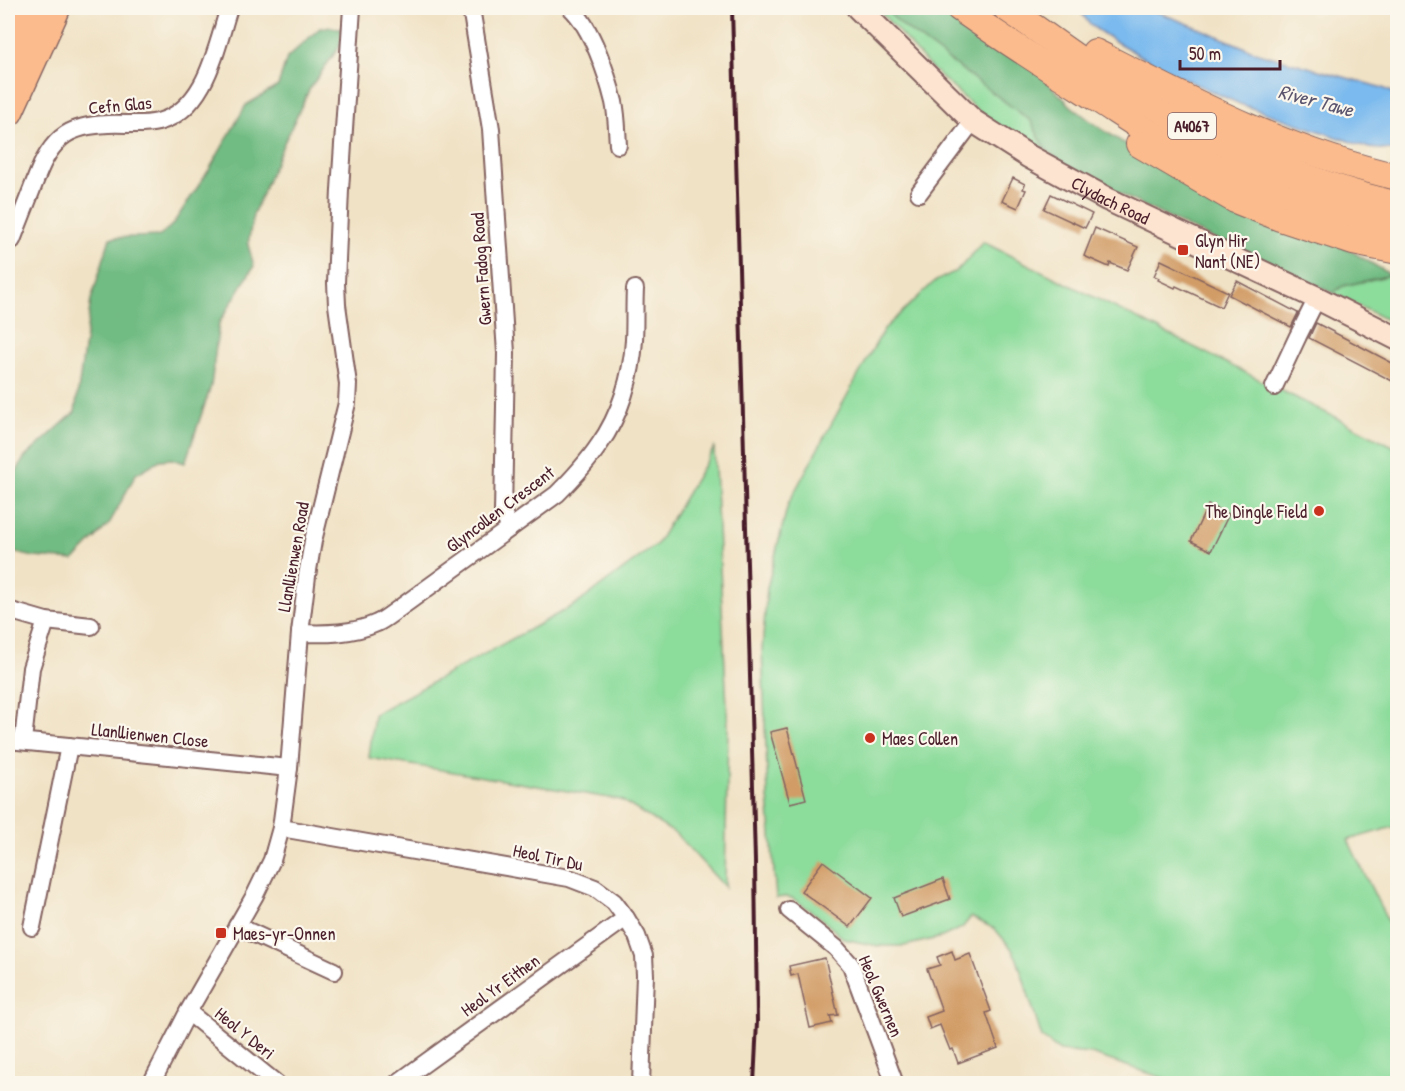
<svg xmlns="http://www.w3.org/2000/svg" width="1405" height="1091" viewBox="0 0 1405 1091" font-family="'Patrick Hand',sans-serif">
  <rect width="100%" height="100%" fill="#fbf7ec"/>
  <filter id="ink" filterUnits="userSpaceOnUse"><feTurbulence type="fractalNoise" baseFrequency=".0167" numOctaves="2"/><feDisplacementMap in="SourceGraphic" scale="12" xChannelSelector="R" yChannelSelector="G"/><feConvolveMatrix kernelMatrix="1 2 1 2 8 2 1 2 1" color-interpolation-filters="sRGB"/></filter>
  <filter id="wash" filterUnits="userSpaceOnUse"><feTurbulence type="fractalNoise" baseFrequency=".008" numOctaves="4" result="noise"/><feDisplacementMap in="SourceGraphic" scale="24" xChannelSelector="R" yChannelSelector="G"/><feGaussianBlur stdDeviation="1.35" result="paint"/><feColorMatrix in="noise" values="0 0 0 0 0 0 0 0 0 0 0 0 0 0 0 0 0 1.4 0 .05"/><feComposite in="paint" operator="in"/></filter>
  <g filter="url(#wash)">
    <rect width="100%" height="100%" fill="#f0e2c5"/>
    <g fill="#8cdc9b" stroke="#6b7e63" stroke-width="1.5">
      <polygon points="877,8 883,8 904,27 1031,121 1044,147 1067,168 993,124 931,68"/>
      <polygon points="983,242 1397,448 1397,826 1348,840 1397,941 1397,1083 1178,1083 1091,1054 1060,1051 1042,1038 1017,959 1011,948 995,929 971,917 962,928 942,937 904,946 878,946 844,939 817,915 792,898 785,897 776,898 768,796 762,650 767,588 788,504 828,430 884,329 934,282 958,270"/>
      <polygon points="1391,275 1397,278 1397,325 1333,293 1343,286"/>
      <polygon points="714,448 728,727 725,887 676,834 621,800 369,758 374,714 578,603 657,544"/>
    </g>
    <g fill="#71bc83" stroke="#5e6e57" stroke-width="1.5">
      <polygon points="883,8 950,8 1035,70 1071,106 1097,126 1180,179 1333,240 1391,275 1343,286 1333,293 1183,225 1067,168 1044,147 1031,121 904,27"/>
      <polygon points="321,27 342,28 340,46 310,88 283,145 253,215 248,245 254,266 219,323 211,386 185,463 172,459 160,460 136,474 109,524 74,560 34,557 8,551 8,488 24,458 75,412 91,300 110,238 160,236 173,224 209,170 246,105 278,86 287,58"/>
    </g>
    <polygon fill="#7abaee" stroke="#626c8c" stroke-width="1.5" points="1078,8 1147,8 1196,27 1258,53 1383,88 1397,95 1397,151 1369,148 1240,104 1169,72 1113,40 1090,25"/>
    <g id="blocks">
      <g fill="#d19c66">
        <polygon points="1013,178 1025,184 1023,189 1026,190 1018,208 1002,201"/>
        <polygon points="1051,194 1092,214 1085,228 1044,209"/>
        <polygon points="1095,228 1138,247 1127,270 1110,263 1109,267 1084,256"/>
        <polygon points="1161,260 1228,292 1221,307 1176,286 1175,288 1158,280 1159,278 1154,276"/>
        <polygon points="1237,281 1298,313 1291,327 1229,295"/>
        <polygon points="1316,323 1398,366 1398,384 1309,338"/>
        <polygon points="1208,505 1229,514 1211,551 1191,541"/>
        <polygon points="787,728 806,799 790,803 770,732"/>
        <polygon points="823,861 872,898 850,927 801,891"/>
        <polygon points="943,879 950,899 901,917 894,898"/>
        <polygon points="952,951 955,960 970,954 991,1011 986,1013 998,1048 958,1063 953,1049 950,1050 940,1025 930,1029 926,1017 942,1011 927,969 940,965 937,957"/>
        <polygon points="825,958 838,1015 830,1016 832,1023 810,1028 798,974 791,976 789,966"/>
      </g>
    </g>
  </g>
  <g filter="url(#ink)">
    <use href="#blocks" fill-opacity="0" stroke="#846361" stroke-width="1.5"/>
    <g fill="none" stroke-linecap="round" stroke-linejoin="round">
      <g stroke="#846361" stroke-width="20">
        <g id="street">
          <polyline points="471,8 491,129 506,353 503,513 510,528"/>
          <path d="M 571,8 C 592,28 607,74 614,102 C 617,116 617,131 618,145"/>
          <polyline points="919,193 973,121"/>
          <path d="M 12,240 C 18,225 24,209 30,194 C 38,174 44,153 61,138 C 74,127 91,125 108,124 C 124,123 142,126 158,122 C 206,110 216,48 229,8"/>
          <polyline points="1274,387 1298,336 1317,298"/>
          <polyline points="8,610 46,621 91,626"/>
          <path d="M 300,633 C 325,634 353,634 377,623 C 384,620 391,614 397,610 L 557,494 C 572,479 587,463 599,445 C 620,416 632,376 634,340 C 635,323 634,306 635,289"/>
          <polyline points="8,740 289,768"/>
          <polyline points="23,741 31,668 46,621"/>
          <polyline points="281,828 569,878 595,888 614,902 626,918 637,936 644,956 645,975 641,1084"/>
          <polyline points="789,910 836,948 851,965 895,1084"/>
          <polyline points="237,926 334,971"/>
          <polyline points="32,927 69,746"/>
          <polyline points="188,1012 277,1084"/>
          <polyline points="151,1084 188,1012 255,895 272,860 281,828 289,768 300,633 307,576 313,541 347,403 348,384 337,305 336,283 340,190 352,8"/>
          <polyline points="396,1084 626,918"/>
        </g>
      </g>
      <g stroke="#846361" stroke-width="26">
        <g id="secondary">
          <path id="s1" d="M 858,8 L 973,121 L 1028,156 L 1107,199 L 1317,298 L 1398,339"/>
        </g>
      </g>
      <g stroke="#846361" stroke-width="28">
        <g id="primary">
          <path d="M 959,8 C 1004,40 1050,69 1097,99 C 1113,109 1130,121 1147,131 C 1226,173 1310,207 1398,229"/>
          <path d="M 1006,8 C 1036,28 1065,50 1095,70 C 1171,119 1254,161 1341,189 C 1359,195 1379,200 1398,205"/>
          <path d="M 1095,52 C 1193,102 1290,153 1398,177"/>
          <polyline points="1139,144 1235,200 1280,218 1353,242 1398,251"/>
        </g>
      </g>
      <g stroke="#846361" stroke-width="33">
        <g id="highway">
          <polyline points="8,55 28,8"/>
          <polyline points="8,111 55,8"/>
        </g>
      </g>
      <use href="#street" stroke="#fff" stroke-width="16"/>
      <use href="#secondary" stroke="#fde4d1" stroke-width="22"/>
      <use href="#primary" stroke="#fbbb8d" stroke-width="26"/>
      <use href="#highway" stroke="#fbbb8d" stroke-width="30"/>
      <polyline stroke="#4a1f2b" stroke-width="4" points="732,8 755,861 757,1022 754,1084"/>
    </g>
  </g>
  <g fill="#c8321e" stroke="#fbf7ec" stroke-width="2">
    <rect x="1177" y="244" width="12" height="12" rx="3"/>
    <circle cx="1319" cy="511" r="6"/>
    <circle cx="870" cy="738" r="6"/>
    <rect x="215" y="927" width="12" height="12" rx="3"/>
  </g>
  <g text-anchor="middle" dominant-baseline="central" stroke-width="4.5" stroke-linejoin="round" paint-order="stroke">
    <rect fill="#fbf7ec" stroke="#7f6065" stroke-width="1.5" x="1168" y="113" width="48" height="26" rx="4.5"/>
    <g font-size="16" font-weight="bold" fill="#4a1f2b">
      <text x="1192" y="126">A4067</text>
    </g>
    <g font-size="18" fill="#4a1f2b" stroke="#fbf7ec">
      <text transform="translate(120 105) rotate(-5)">Cefn Glas</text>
      <text stroke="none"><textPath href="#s1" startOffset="320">Clydach Road</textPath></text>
      <text transform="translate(481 269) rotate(-94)">Gwern Fadog Road</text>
      <text transform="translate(500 509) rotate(-37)">Glyncollen Crescent</text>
      <text transform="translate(293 557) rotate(-80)">Llanllienwen Road</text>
      <text transform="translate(150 735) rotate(6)">Llanllienwen Close</text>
      <text transform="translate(548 857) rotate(12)">Heol Tir Du</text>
      <text transform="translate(500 985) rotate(-36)">Heol Yr Eithen</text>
      <text transform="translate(881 996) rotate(67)">Heol Gwernen</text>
      <text transform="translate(245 1033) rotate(39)">Heol Y Deri</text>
    </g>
    <g font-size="18" fill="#4a1f2b" stroke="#fbf7ec" text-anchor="start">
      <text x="1195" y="240">Glyn Hir<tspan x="1195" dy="21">Nant (NE)</tspan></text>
      <text x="1307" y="511" text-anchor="end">The Dingle Field</text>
      <text x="882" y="738">Maes Collen</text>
      <text x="233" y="933">Maes-yr-Onnen</text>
    </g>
    <g font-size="20" font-style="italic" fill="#5b556f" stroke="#fbf7ec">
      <text transform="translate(1316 100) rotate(15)">River Tawe</text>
    </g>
  </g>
  <rect width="1405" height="1091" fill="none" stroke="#fbf7ec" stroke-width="30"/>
  <path d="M1180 60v9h100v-9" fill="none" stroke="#4a1f2b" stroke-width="3"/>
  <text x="1189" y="60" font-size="18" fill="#4a1f2b" stroke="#fbf7ec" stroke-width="4.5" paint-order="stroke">50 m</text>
</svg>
